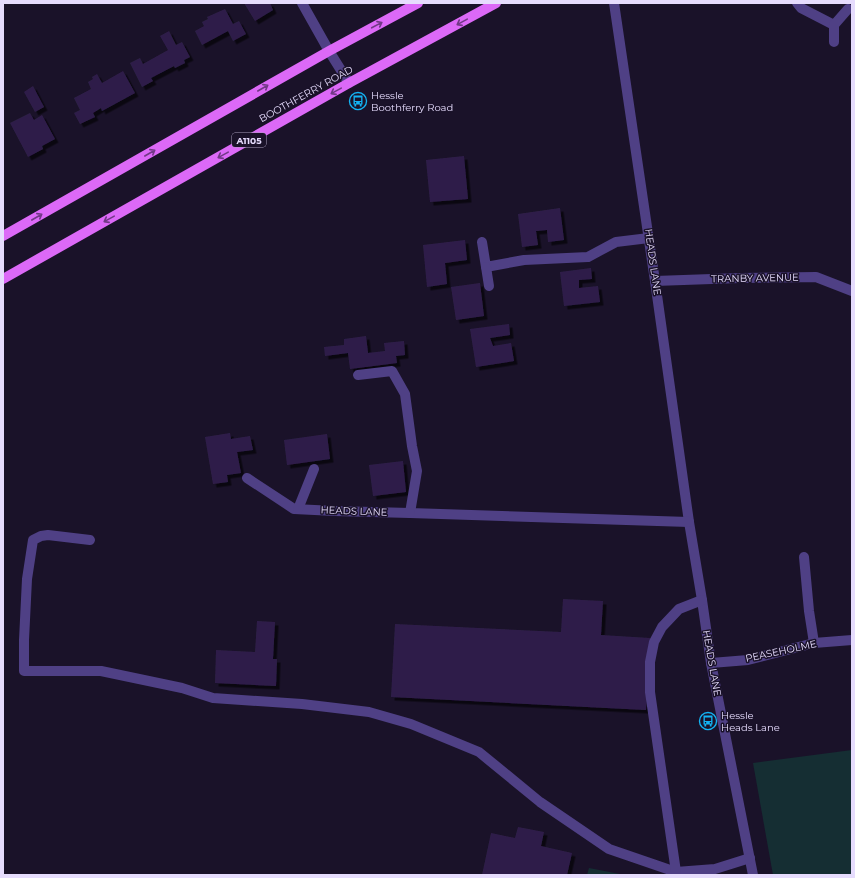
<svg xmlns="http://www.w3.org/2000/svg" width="855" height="878" viewBox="0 0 855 878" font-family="Montserrat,sans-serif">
  <defs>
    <filter id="shadow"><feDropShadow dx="3.5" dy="3.5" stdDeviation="0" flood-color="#0009"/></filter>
  </defs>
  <rect width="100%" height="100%" fill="#1a1229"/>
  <g fill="#152e33">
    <polygon points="852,750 852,875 773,875 753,763"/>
    <polygon points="589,868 625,875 587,875"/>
  </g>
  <g fill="#2f1f49" filter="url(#shadow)">
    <polygon points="244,3 270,3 273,10 255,21"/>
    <polygon points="225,9 233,24 239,21 246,34 233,41 228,31 202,45 195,31 204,26 202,22 208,19 207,17"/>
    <polygon points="169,31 176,45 182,42 190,57 184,60 185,63 175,68 174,66 151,78 153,81 142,87 130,63 140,58 143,64 168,50 160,36"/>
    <polygon points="123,71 135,93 102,111 101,108 93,113 95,117 80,124 74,113 80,110 74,98 91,89 88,82 93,79 92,77 97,74 102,83"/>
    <polygon points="33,86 44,107 35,112 24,92"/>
    <polygon points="30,113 34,120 42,115 55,139 42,146 43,149 28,157 10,123"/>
    <polygon points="464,156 468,199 430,202 426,160"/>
    <polygon points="560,208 564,240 548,242 547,230 536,231 538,245 522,247 518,214"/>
    <polygon points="465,240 467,260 445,263 447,284 427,287 423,245"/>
    <polygon points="591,268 592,279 579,280 579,288 598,286 600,302 564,306 560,272"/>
    <polygon points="480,283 484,316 456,320 451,287"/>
    <polygon points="509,324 510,335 490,338 493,346 511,343 514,361 476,367 470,329"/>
    <polygon points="366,336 368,353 385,351 384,343 404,341 405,355 396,356 397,363 350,369 348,353 325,356 324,347 344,345 344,339"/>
    <polygon points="230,433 231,439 250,436 253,450 237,452 241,473 227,475 228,482 213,484 205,437"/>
    <polygon points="327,434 330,459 287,465 284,440"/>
    <polygon points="403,461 406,492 373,496 369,465"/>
    <polygon points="563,599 603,601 601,635 650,638 646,710 391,697 395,624 561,632"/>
    <polygon points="257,621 275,622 273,659 277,659 276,686 215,683 216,650 255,652"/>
    <polygon points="518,827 544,832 541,846 572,853 567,875 482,875 491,833 515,838"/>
  </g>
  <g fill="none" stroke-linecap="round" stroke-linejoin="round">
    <g stroke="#4f4085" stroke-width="10">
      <polyline points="302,3 329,51 349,83"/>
      <polyline points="614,3 655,281 689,522 702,600 711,663 753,875"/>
      <polyline points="797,3 801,8 834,25"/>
      <polyline points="834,42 834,25 848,9"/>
      <polyline points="482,242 486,267 524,260 588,257 616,242 649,238"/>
      <polyline points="486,267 489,286"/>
      <polyline points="655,281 740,278 816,277 852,291"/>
      <polyline points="358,375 392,371 405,394 412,446 417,471 410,513 689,522"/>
      <polyline points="247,478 294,509 335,511 410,513"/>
      <polyline points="298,509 314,469"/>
      <polyline points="90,540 48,535 41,536 33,540 27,579 24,640 24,671 101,671 182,688 213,698 302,704 369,712 411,724 479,752 540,802 609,849 676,872 715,869 750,858"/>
      <polyline points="804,557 809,611 814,643"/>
      <polyline points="711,663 748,660 814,643 852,640"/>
      <polyline points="676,872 650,692 650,662 654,642 662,627 679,609 702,600"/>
    </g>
    <g stroke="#dc69f7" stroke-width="10">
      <polyline points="3,236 329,51 418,3"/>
      <polyline points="3,279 349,83 496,3"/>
    </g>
  </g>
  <defs><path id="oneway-shaft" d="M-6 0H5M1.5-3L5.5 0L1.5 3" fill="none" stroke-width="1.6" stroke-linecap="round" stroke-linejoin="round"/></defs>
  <g stroke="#713986">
    <use href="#oneway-shaft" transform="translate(462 22) rotate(151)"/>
    <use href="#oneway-shaft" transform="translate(377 25) rotate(-28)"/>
    <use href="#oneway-shaft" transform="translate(263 88) rotate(-30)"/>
    <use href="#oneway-shaft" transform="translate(336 91) rotate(151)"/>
    <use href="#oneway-shaft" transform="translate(150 153) rotate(-30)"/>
    <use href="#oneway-shaft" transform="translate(223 155) rotate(151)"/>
    <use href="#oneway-shaft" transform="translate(37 217) rotate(-30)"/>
    <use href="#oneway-shaft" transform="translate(109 219) rotate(151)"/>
  </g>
  <defs>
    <g id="bus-ring" transform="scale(0.9)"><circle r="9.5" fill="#1a1229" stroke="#13b3f3" stroke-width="1.5"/><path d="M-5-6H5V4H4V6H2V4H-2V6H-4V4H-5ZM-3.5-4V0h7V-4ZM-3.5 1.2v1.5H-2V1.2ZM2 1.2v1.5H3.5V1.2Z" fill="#13b3f3"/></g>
  </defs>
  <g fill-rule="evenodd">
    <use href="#bus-ring" x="358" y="101"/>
    <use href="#bus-ring" x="708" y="721"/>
  </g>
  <g text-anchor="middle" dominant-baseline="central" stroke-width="3" stroke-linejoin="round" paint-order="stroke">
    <rect fill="#1a1229" stroke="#a99fbd" stroke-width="1" x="232" y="133" width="34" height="14" rx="3"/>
    <g font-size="9" font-weight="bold" fill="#e6dcfd">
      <text x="249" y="140">A1105</text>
    </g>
    <g font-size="10" fill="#e6dcfd" stroke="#1a1229">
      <text transform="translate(306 94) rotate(-29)">BOOTHFERRY ROAD</text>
      <text transform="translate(653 262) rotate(82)">HEADS LANE</text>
      <text transform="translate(755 278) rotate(-1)">TRANBY AVENUE</text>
      <text transform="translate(354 511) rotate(2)">HEADS LANE</text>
      <text transform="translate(781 651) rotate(-12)">PEASEHOLME</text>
      <text transform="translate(712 663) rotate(80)">HEADS LANE</text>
    </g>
    <g font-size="10" fill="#e6dcfd" stroke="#1a1229" text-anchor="start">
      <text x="371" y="95">Hessle<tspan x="371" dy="12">Boothferry Road</tspan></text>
      <text x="721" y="715">Hessle<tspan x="721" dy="12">Heads Lane</tspan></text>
    </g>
  </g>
  <rect width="855" height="878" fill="none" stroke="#e6dcfd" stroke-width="8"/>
</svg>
